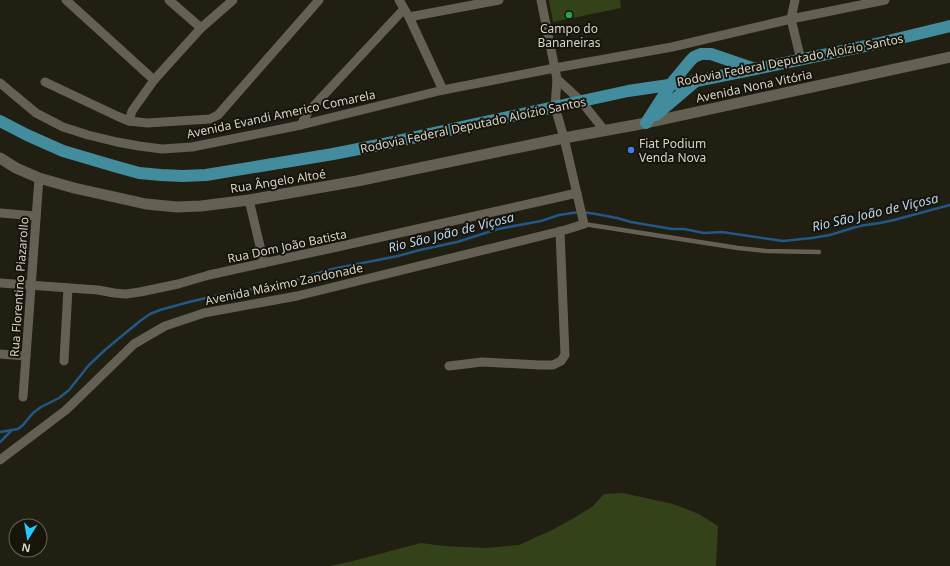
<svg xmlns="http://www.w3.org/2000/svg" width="950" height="566" viewBox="0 0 950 566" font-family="'Noto Sans',sans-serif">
  <rect width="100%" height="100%" fill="#211e12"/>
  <g fill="#344219">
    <polygon points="549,0 620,0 621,8 553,22"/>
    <polygon points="623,493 673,504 699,514 718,526 716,566 329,566 349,562 421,543 444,546 486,548 519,545 552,530 574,518 592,507 604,494"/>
  </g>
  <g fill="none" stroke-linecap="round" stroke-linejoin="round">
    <g stroke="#225887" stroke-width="2.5">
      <polyline points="0,432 18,429 23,425 33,413 41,407 59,398 69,390 89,365 106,349 140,321 150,314 160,310 189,302 223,294 279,285 332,269 398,256 420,250 457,242 498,229 541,221 559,215 572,213 582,212 596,214 617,218 631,222 672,229 684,229 704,233 722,232 783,241 812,238 830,235 859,226 880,223 894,220 950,205"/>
      <polyline points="0,442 11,431"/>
    </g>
    <polyline stroke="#646154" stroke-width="4.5" points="584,224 738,248 766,251 819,252"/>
    <g stroke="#646154" stroke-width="9">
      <polyline points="66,0 154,80"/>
      <polyline points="169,0 201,28"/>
      <polyline points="399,0 409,17 443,90"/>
      <polyline points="795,0 791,19 801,60"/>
      <polyline points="409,17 499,0"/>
      <polyline points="557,79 581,101 604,130"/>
      <polyline points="45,82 117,116 129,121 147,123 210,119 218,115 319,0"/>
      <polyline points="0,83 36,113 63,127 88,135 117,142 139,146 162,149 192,147 301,125 443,90 555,68 672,47 791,19 885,0"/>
      <polyline points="129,121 132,111 154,80 201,28 233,0"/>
      <polyline points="301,125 308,112 404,9"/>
      <polyline points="249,200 264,263"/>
      <polyline points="0,213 36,216"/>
      <polyline points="0,283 98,290 114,293 126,294 140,292 178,284 209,275 337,247 577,193"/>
      <polyline points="0,354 26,356"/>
      <polyline points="64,361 68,288"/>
      <polyline points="449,366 482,362 539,365 553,365 561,361 565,355 560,231"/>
      <polyline points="23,397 39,178"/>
      <polyline points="0,460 66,410 134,344 165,326 204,313 297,296 565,230 584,224 564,138 555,107 557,79 541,0"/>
    </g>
    <polyline stroke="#646154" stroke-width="11" points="0,158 16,168 39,178 74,188 146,204 177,207 201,206 249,200 357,181 564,138 646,123 950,57"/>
    <g stroke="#428c9d" stroke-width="12">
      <polyline points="656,115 696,81"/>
      <polyline points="0,121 27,135 63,151 114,166 139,173 161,175 183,176 206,175 333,154 384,144 628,91 696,81 755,69 880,43 950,26"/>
      <polyline points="646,123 671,84 690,61 694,57 701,54 711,54 755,69"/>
    </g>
  </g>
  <circle fill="#2e9e5b" stroke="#17140a" stroke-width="1.5" cx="569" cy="15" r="4"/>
  <circle fill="#3f7fe0" stroke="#17140a" stroke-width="1.5" cx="631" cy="150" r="4"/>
  <g text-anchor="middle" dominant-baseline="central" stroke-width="4" stroke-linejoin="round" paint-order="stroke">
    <g font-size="12" fill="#d5d4cc" stroke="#17140a">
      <text x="569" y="28">Campo do<tspan x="569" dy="14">Bananeiras</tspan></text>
      <text x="639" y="143" text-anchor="start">Fiat Podium<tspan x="639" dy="14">Venda Nova</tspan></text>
    </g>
    <g font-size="12" fill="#d5d4cc" stroke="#17140a">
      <text transform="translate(790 60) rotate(-11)">Rodovia Federal Deputado Aloízio Santos</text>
      <text transform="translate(754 86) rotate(-12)">Avenida Nona Vitória</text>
      <text transform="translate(281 114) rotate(-12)">Avenida Evandi Americo Comarela</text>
      <text transform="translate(473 125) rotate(-12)">Rodovia Federal Deputado Aloízio Santos</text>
      <text transform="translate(278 181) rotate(-9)">Rua Ângelo Altoé</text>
      <text transform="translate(287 246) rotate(-12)">Rua Dom João Batista</text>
      <text transform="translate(284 284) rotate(-12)">Avenida Máximo Zandonade</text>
      <text transform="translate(19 287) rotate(-86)">Rua Florentino Piazarollo</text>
    </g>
    <g font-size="13" font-style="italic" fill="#b7d4f0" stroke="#17140a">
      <text transform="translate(875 212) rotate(-13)">Rio São João de Viçosa</text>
      <text transform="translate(451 232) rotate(-14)">Rio São João de Viçosa</text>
    </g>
  </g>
  <g transform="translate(28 538) rotate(191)"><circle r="19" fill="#17140a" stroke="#636158"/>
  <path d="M0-3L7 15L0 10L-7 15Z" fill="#22c9fe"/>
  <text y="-6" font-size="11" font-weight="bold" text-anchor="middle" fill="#d5d4cc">N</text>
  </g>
</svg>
